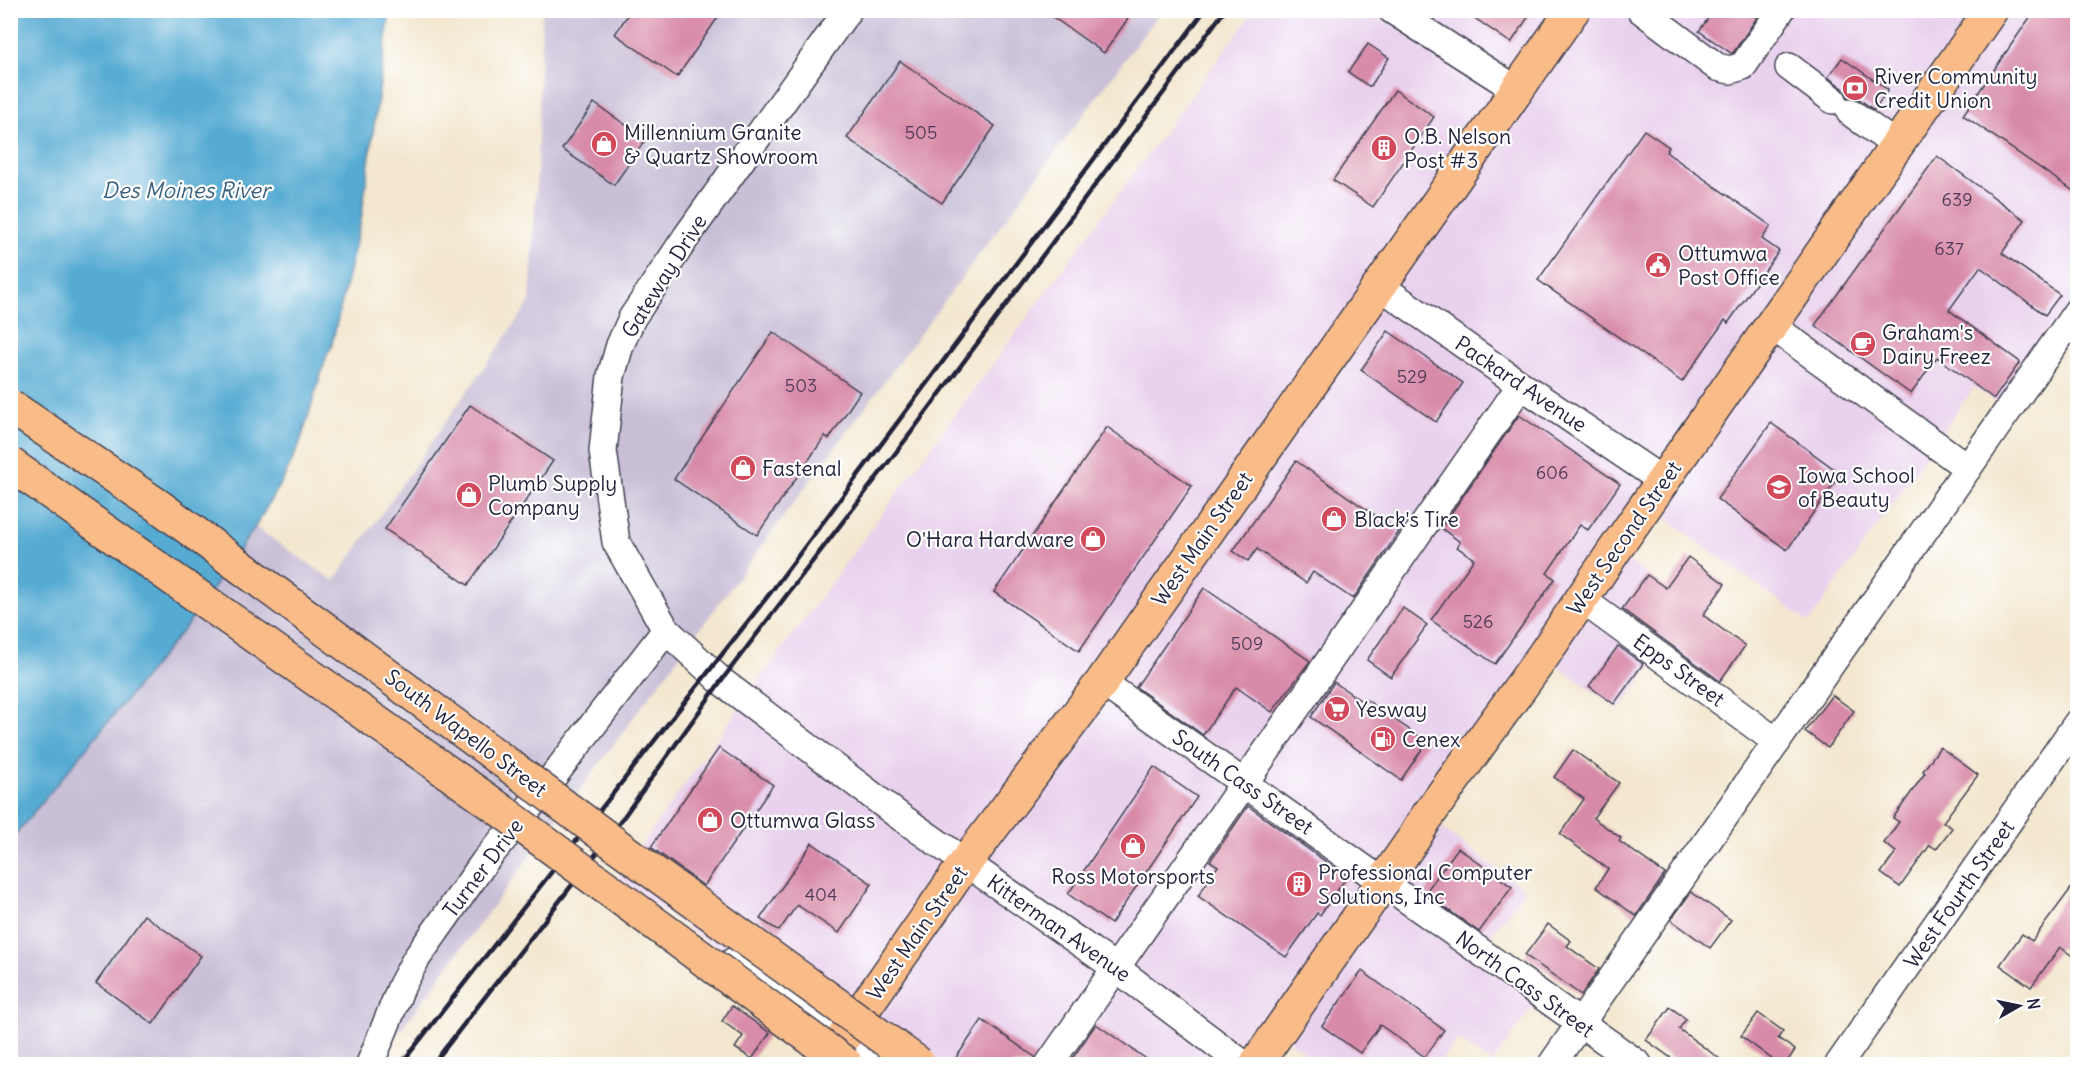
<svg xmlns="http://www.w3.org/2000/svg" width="2088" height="1075" viewBox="0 0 2088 1075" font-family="Delius,sans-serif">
  <rect width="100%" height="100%" fill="#fff"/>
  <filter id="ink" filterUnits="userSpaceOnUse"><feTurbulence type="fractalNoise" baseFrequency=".0167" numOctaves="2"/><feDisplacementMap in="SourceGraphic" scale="12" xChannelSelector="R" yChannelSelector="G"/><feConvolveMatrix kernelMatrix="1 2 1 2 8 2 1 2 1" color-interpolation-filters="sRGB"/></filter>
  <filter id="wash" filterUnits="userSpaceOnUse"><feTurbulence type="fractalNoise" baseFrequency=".008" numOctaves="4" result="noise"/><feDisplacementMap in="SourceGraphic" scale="24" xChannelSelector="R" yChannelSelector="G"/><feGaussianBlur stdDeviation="1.35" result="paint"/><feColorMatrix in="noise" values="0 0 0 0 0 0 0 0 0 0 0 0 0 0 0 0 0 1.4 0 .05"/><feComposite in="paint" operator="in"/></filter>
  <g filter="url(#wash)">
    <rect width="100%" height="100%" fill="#f3e7cf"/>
    <polygon fill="#e9d2ed" points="1254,11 2077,11 2077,310 2008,410 1974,387 1809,623 1648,505 1614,551 1745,646 1715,688 1663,650 1619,710 1543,656 1427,818 1525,889 1480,951 1541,995 1492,1063 1457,1039 1439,1064 1322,1064 1278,1033 1256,1064 876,1064 618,878 762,676"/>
    <polygon fill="#c9bfd7" points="542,11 1161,11 375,1064 11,1064 11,840 188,624 255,527 334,581 530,302 537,171"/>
    <polygon fill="#57abd3" stroke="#3c6687" stroke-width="1.5" points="11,11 390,11 361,220 331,348 327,355 300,443 286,474 255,527 188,624 11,840"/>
    <g id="blocks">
      <g fill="#d88aa9">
        <polygon points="631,10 723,10 677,77 615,34"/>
        <polygon points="1043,10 1134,10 1104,53"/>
        <polygon points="1463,10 1533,10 1511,43"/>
        <polygon points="1714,10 1762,10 1733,53 1731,53 1699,31"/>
        <polygon points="2035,10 2078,10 2078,194 1963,115"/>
        <polygon points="1368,44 1389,58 1370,87 1348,72"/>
        <polygon points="1842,58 1888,90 1874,110 1859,99 1848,97 1843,88 1828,77"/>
        <polygon points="900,61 995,126 942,203 847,138"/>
        <polygon points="1395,90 1434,117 1373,207 1333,180"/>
        <polygon points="594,103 646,139 614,185 562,149"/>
        <polygon points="1644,130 1669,147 1666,152 1771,226 1762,239 1779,251 1728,323 1725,320 1682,382 1538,280"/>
        <polygon points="1937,156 2025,220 2002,253 2060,295 2045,315 1980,267 1949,310 2020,362 1994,399 1937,357 1911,394 1815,325"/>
        <polygon points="1388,331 1463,383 1436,422 1361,370"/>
        <polygon points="773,332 860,392 829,439 825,436 757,535 674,479"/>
        <polygon points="470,405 553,461 468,585 385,529"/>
        <polygon points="1519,415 1620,484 1588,530 1580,525 1547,573 1555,579 1495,664 1431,620 1474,559 1457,547 1460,542 1441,528"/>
        <polygon points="1771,423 1841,474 1787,550 1717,499"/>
        <polygon points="1107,427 1192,486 1079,651 994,592"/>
        <polygon points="1296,461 1399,532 1353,599 1313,572 1306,583 1257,549 1248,561 1233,551"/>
        <polygon points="1688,557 1725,584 1703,615 1745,646 1720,681 1622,609 1647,575 1666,588"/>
        <polygon points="1204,588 1310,661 1272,712 1236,687 1203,735 1136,687"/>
        <polygon points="1403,608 1427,625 1391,677 1367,660"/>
        <polygon points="1618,646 1643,664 1614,704 1589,686"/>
        <polygon points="1334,682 1363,702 1365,699 1427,742 1401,780 1311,717"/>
        <polygon points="1832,695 1854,711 1828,748 1805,731"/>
        <polygon points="1940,747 1978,775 1943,822 1952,828 1936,849 1930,845 1900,887 1881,873 1896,852 1884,843 1899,822 1893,818 1925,773 1923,771"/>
        <polygon points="719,748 773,785 704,886 651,847"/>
        <polygon points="1573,750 1619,783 1593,818 1621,838 1619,841 1665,874 1636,916 1596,887 1608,869 1560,834 1584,799 1554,777"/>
        <polygon points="1154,767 1197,797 1111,924 1068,894"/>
        <polygon points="1248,806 1347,877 1320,915 1317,913 1286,957 1198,896 1218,866 1210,861"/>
        <polygon points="812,843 872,884 839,933 797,905 779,931 760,919"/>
        <polygon points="1458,848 1512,887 1479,932 1425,893"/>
        <polygon points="2078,879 2078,960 2060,947 2031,987 2000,965 2022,934 2032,941"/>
        <polygon points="1691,892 1731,920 1710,948 1671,920"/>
        <polygon points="144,915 201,956 153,1024 96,983"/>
        <polygon points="1548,924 1571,941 1567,946 1599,969 1581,995 1525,955"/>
        <polygon points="1362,971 1444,1030 1425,1057 1380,1025 1360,1053 1322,1026"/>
        <polygon points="732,1006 770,1033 752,1059 735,1048 743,1036 722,1021"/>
        <polygon points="1670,1007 1686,1019 1679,1029 1728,1065 1681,1065 1646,1040"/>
        <polygon points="1758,1013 1783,1031 1778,1038 1795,1050 1785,1065 1780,1065 1741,1036"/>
        <polygon points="982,1020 1035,1057 1034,1065 951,1065"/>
        <polygon points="1096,1024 1155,1065 1068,1065"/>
      </g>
    </g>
  </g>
  <g filter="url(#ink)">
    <use href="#blocks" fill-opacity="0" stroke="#414051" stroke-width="1.5"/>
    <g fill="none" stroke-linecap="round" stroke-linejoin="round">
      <g stroke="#414051" stroke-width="30">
        <g id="minor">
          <polyline points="848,10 687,236 632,318 620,345 611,376 603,451 616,542 666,630 721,681 898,815 1116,968 1243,1064"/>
          <polyline points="1392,10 1517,90"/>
          <polyline points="1641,10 1717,67 1730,70 1743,66 1781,10"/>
          <polyline points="1789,67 1833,100"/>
          <polyline points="1850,112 1897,146"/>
          <polyline points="1380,286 1521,385 1663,481"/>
          <polyline points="1772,326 1968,468"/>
          <polyline points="1581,599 1777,742"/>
          <polyline points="1102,682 1638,1064"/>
          <polyline points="734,961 876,1064"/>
          <polyline points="370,1064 402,985 416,959 485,861 525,813 666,630"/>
          <polyline points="1049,1064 1521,385"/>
          <polyline points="1552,1064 2078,310"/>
          <polyline points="1839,1064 2078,722"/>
        </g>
      </g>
      <g stroke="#414051" stroke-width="36">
        <g id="major">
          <polyline points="825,1064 966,862 1102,682 1573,10"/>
          <polyline points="1256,1064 1414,838 1426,818 1543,656 1614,551 1991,10"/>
        </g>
      </g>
      <use href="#minor" stroke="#fff" stroke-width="27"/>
      <use href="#major" stroke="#f9bc89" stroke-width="33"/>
      <g stroke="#22223b" stroke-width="4.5">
        <polyline points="401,1064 771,592 1205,10"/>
        <polyline points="433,1064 610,836 721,681 910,434 1225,10"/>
      </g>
      <g stroke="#414051" stroke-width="36" stroke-linecap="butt">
        <g id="highway-bridge">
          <polyline points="10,406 160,507 653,872 919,1064"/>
          <polyline points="10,464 487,800 846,1064"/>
        </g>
      </g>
      <use href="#highway-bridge" stroke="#f9bc89" stroke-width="33"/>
    </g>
  </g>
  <defs>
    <g id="bank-disc" transform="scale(1.35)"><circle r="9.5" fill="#d1495b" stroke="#fff"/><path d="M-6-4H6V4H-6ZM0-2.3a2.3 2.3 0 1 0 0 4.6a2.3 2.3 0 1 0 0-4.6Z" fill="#fff"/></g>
    <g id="shop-disc" transform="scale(1.35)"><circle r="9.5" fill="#d1495b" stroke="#fff"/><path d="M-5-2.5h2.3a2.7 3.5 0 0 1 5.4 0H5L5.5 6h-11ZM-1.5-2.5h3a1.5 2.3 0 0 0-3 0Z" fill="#fff"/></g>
    <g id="building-disc" transform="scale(1.35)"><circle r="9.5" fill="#d1495b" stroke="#fff"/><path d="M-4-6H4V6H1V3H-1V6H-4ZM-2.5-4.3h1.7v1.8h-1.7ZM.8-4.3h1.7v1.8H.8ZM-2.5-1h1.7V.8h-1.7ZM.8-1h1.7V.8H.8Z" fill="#fff"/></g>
    <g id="civic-disc" transform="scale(1.35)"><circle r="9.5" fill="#d1495b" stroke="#fff"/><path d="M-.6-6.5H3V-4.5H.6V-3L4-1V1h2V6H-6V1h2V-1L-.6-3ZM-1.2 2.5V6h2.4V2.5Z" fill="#fff"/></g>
    <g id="cafe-disc" transform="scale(1.35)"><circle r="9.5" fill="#d1495b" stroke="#fff"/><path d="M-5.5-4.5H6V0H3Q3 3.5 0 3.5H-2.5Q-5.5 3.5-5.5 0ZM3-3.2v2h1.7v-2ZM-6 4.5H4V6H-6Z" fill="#fff"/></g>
    <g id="school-disc" transform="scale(1.35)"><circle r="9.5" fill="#d1495b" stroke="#fff"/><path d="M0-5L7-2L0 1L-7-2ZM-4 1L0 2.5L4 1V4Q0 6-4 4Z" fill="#fff"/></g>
    <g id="supermarket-disc" transform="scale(1.35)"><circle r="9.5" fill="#d1495b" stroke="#fff"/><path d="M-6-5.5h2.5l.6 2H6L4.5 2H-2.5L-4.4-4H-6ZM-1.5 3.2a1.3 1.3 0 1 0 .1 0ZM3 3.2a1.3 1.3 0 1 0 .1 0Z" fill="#fff"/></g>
    <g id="fuel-disc" transform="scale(1.35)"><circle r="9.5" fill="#d1495b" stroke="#fff"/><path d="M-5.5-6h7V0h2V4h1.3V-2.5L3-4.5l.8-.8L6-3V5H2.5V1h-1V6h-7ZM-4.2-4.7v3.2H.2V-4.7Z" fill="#fff"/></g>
  </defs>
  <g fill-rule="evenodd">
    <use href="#bank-disc" x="1855" y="88"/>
    <use href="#shop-disc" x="604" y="144"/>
    <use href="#building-disc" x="1384" y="148"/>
    <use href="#civic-disc" x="1658" y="265"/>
    <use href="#cafe-disc" x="1863" y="344"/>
    <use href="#shop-disc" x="743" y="468"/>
    <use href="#school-disc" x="1779" y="487"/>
    <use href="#shop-disc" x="469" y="495"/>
    <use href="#shop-disc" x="1334" y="519"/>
    <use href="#shop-disc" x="1093" y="539"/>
    <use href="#supermarket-disc" x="1337" y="709"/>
    <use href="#fuel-disc" x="1383" y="739"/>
    <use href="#shop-disc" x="710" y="820"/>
    <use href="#shop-disc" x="1133" y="846"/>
    <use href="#building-disc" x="1299" y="884"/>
  </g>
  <g text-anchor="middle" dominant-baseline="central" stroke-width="4.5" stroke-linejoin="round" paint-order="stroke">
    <g font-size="18" fill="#503c56">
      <text x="921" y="132">505</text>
      <text x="1957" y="199">639</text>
      <text x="1949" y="248">637</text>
      <text x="1412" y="376">529</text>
      <text x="801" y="385">503</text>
      <text x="1552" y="472">606</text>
      <text x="1478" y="621">526</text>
      <text x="1247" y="643">509</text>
      <text x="821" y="894">404</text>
    </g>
    <g font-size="21" fill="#22223b" stroke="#fff" text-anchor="start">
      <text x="1874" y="76">River Community<tspan x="1874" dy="24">Credit Union</tspan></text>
      <text x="624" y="132">Millennium Granite<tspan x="624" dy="24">&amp; Quartz Showroom</tspan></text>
      <text x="1404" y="136">O.B. Nelson<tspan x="1404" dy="24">Post #3</tspan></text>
      <text x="1678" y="253">Ottumwa<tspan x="1678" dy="24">Post Office</tspan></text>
      <text x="1882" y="332">Graham's<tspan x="1882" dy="24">Dairy Freez</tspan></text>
      <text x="762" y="468">Fastenal</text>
      <text x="1798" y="475">Iowa School<tspan x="1798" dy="24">of Beauty</tspan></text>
      <text x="488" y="483">Plumb Supply<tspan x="488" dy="24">Company</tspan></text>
      <text x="1354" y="519">Black's Tire</text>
      <text x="1074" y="539" text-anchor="end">O'Hara Hardware</text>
      <text x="1356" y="709">Yesway</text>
      <text x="1402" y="739">Cenex</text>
      <text x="730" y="820">Ottumwa Glass</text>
      <text x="1318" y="872">Professional Computer<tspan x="1318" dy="24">Solutions, Inc</tspan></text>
      <text x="1133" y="876" text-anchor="middle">Ross Motorsports</text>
    </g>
    <g font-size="21" fill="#22223b" stroke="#fff">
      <text transform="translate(664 276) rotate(-58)">Gateway Drive</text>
      <text transform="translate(1521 384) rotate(34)">Packard Avenue</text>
      <text transform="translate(1624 538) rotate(-55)">West Second Street</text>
      <text transform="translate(1202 539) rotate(-55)">West Main Street</text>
      <text transform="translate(1679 670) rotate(36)">Epps Street</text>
      <text transform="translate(466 733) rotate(37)">South Wapello Street</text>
      <text transform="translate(1243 782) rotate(35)">South Cass Street</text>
      <text transform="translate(483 868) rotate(-53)">Turner Drive</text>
      <text transform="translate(1959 894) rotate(-55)">West Fourth Street</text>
      <text transform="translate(1059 928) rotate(35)">Kitterman Avenue</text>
      <text transform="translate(917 933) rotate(-55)">West Main Street</text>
      <text transform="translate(1525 984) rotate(36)">North Cass Street</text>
    </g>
    <g font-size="22" font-style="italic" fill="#3a607f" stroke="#fff">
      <text x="186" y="190">Des Moines River</text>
    </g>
  </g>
  <rect width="2088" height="1075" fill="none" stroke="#fff" stroke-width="36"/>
  <g transform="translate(2019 1006) rotate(81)" stroke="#ffffff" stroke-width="4.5" paint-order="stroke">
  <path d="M0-4.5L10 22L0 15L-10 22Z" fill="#22223b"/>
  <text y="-9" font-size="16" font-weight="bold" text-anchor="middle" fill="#22223b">N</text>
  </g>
</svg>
